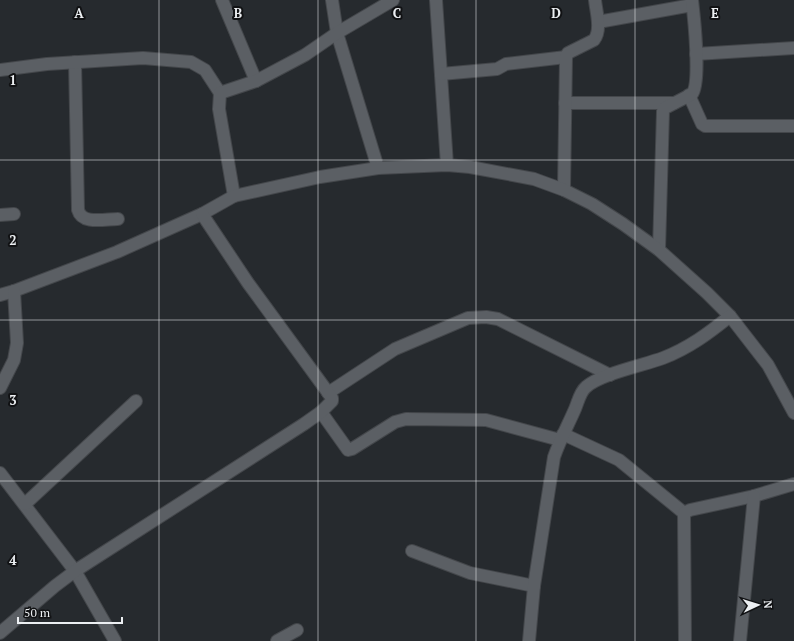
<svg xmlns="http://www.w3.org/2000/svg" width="794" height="641" viewBox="0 0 794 641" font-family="'PT Serif',serif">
  <rect width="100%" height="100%" fill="#262a2e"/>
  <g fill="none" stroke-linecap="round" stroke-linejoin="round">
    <g stroke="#44474b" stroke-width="14">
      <g id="minor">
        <polyline points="222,0 256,81"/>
        <polyline points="332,0 337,33 378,168"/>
        <polyline points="436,0 447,165"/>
        <polyline points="598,22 692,5"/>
        <polyline points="696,54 794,48"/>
        <path d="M 75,62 L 78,210 C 82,225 105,219 118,219"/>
        <polyline points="0,70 47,64 143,58 191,62 205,70 220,93"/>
        <polyline points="441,74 497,69 506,64 566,57"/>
        <polyline points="689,95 702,124 705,126 794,126"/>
        <polyline points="565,103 674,103"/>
        <path d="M 564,190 L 566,57 L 568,53 L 594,40 C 602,30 596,11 595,0"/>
        <polyline points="234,196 219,109 220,93 256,81 305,55 337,33 393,0"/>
        <polyline points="0,215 14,214"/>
        <path d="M 659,250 L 663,111 L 665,108 L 692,94 C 701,83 694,17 692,0"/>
        <polyline points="0,295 14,291 117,252 202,214 234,196 320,177 378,168 447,165 470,167 534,179 564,190 592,204 623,224 659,250 707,293 730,316 768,365 794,413"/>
        <polyline points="0,388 14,360 17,343 14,291"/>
        <polyline points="328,393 395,349 468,318 486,317 498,319 610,375"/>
        <polyline points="321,412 348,450 352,449 395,422 406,419 486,420 560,440"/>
        <polyline points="563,434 619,460 684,513"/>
        <polyline points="0,473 75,571 115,641"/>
        <polyline points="25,504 136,401"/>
        <polyline points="412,551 470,573 534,586"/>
        <polyline points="0,633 55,586 75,571 304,424 321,412 332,401 332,398 248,283 202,214"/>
        <polyline points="277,641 297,630"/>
        <path d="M 529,641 L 534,586 L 554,457 C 560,440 568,425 575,409 C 578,402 580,392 586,387 C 600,374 644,365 663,358 C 689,348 709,333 730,316"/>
        <polyline points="685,641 684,513 690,510 754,496 794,484"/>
        <polyline points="740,641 754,496"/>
      </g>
    </g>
    <use href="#minor" stroke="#5b5f64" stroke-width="12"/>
  </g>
  <path fill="none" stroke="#eceff2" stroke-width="1" stroke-opacity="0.55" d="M 159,0 L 159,641M 318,0 L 318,641M 476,0 L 476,641M 635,0 L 635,641M 0,160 L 794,160M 0,320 L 794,320M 0,481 L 794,481"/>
  <g font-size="13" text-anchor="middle" font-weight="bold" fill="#eceff2" stroke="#111214" stroke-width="4" stroke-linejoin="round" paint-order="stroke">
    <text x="79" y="18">A</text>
    <text x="238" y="18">B</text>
    <text x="397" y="18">C</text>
    <text x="556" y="18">D</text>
    <text x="715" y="18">E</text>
    <text x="13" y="85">1</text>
    <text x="13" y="245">2</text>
    <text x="13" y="405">3</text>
    <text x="13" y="565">4</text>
  </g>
  <g transform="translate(758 605) rotate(86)" stroke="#111214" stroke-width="3" paint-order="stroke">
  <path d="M0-3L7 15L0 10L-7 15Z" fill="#eceff2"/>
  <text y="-6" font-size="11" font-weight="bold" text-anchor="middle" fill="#eceff2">N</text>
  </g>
  <path d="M18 617v6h104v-6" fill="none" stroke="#eceff2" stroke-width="2"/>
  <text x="24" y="617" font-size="12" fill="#eceff2" stroke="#111214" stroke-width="3" paint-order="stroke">50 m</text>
</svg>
